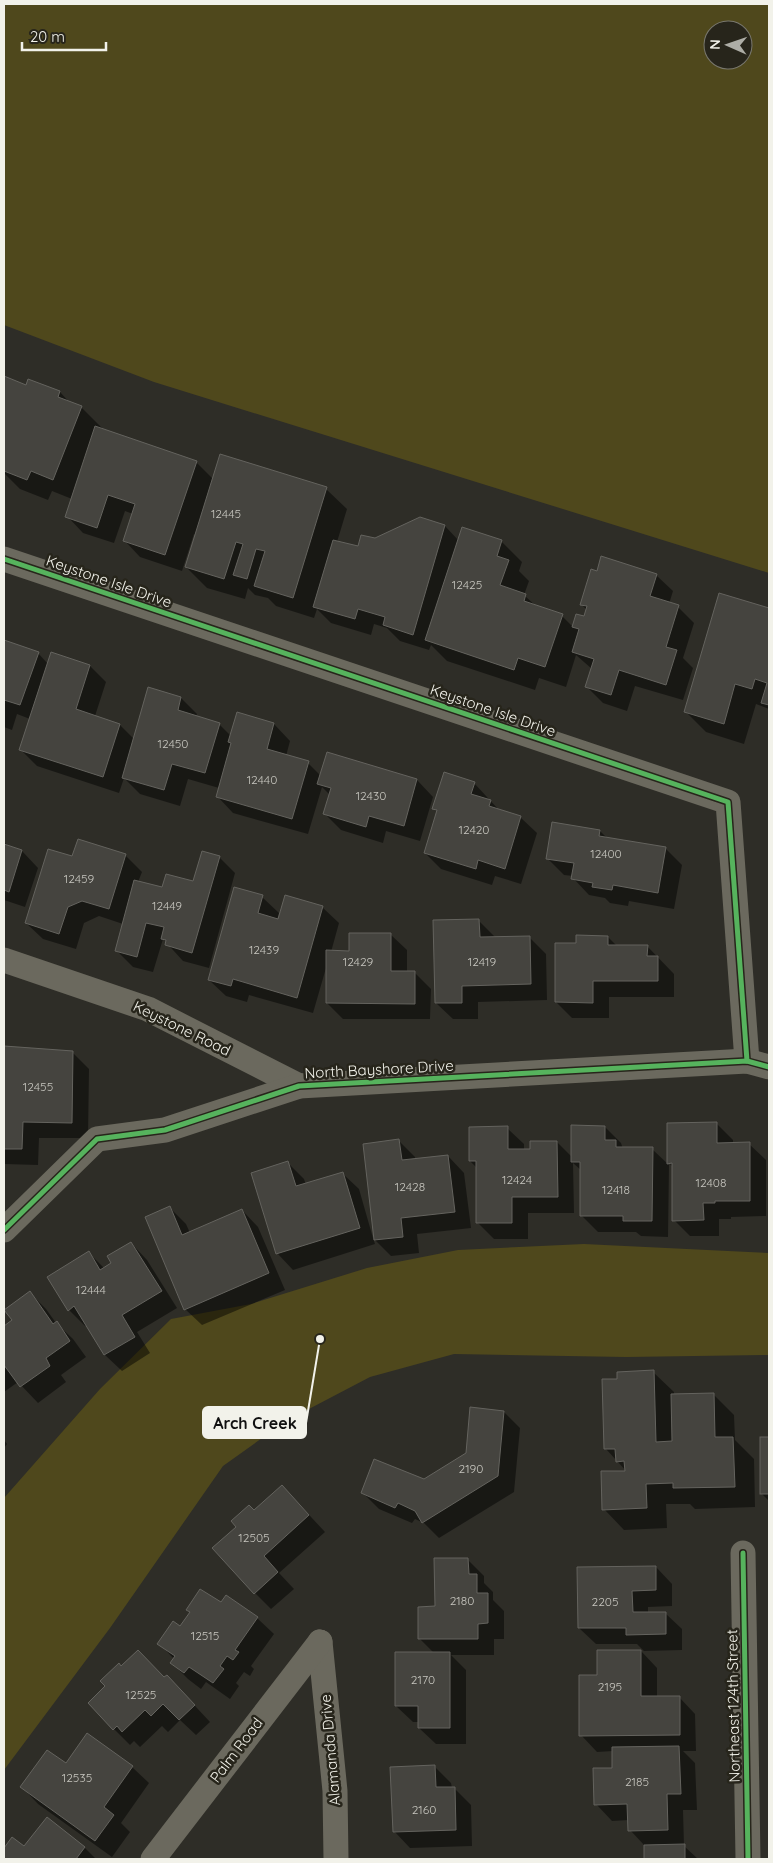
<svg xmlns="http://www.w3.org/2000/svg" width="773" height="1863" viewBox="0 0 773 1863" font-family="Quicksand,sans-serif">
  <rect width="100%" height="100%" fill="#2e2d27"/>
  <g fill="#4f481c" fill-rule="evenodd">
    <path d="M 4,4 L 769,4 L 769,573 L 154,382 L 4,325 ZM 713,30 L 743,30 L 743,60 L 713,60 Z"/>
    <polygon points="584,1244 769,1253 769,1355 626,1357 454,1354 370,1377 286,1421 223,1466 110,1628 4,1770 4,1498 100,1389 171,1319 251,1304 367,1268 458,1250"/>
  </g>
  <g fill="#0007">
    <polygon points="4,378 26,386 29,381 60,392 70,403 81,407 102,428 101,430 196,462 213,479 326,489 347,509 337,542 359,548 375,540 445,526 459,541 501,541 522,562 519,571 529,581 524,595 538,608 562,616 573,627 584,618 587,610 581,604 598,572 656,575 673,591 669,604 678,607 694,623 683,658 693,668 683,700 635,686 627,711 603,703 587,687 592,669 576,655 566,687 539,678 535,690 447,661 431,645 429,650 400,641 387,628 374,624 371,635 331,623 317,609 314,618 276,606 268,598 255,595 248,588 245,599 207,588 186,567 196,535 194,534 182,571 140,557 124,540 133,514 125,511 114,543 83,533 67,516 72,499 52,491 48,500 20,489 5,474 4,478"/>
    <polygon points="719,595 769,610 769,709 756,704 744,744 706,732 685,711"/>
    <polygon points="4,641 38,653 48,664 90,666 106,682 95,716 120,725 134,739 181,698 197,714 196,717 219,724 231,736 238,714 274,724 290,741 286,756 308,763 321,776 417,780 433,797 420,841 386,831 383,843 341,830 325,814 330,795 322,787 308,834 233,813 217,796 219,788 188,779 180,806 140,794 124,778 119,793 37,766 20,749 30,719 17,714 12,730 4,727"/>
    <polygon points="474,783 499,810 520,817 537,833 521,884 495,876 492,885 441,869 425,853 437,812 434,808"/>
    <polygon points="600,831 608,839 665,848 682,865 674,909 629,901 628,906 610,903 605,898 589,895 573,878 573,876 564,875 547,858"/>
    <polygon points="4,842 9,847 22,851 38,868 25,907 4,900"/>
    <polygon points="125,855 142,872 138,882 163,889 194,883 219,857 235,873 209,968 183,961 163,939 153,972 133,967 116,950 123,924 99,916 84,923 76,949 43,939 26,923 73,858"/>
    <polygon points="262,897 279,913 277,920 322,907 339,923 331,952 350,952 390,934 407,950 407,972 414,972 431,989 430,1019 343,1019 327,1003 326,968 313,1013 249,995 247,1002 226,996 209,980"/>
    <polygon points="479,921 495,937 529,937 546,954 547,1000 478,1002 478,1019 453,1019 436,1003"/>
    <polygon points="608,937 617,946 647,946 674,974 674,997 609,997 609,1018 572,1018 556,1002 577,944"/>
    <polygon points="4,1048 72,1052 89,1069 88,1138 39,1138 38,1165 4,1164"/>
    <polygon points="717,1124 733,1140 733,1144 749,1144 766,1160 766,1216 731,1217 731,1219 719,1219 719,1236 690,1236 674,1220 673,1167 669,1163"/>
    <polygon points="605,1127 621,1143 623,1149 652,1149 669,1165 668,1237 641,1236 636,1232 598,1232 582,1216 582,1171 573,1163 574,1213 528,1213 528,1239 494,1239 477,1222 477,1168 470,1161 507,1128 524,1144 524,1150 531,1150 557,1142 572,1157"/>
    <polygon points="399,1141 415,1157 415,1160 448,1156 464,1173 471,1228 417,1234 419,1253 391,1256 373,1238 375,1244 293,1270 277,1253 288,1163 304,1179 306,1185 342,1173 359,1189 373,1238"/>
    <polygon points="170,1208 186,1224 190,1233 242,1210 258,1227 285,1290 202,1325 185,1309"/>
    <polygon points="131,1243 147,1260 177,1308 137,1332 150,1353 122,1371 105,1355 87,1325 85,1326 69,1310 89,1253 105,1269 113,1263"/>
    <polygon points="30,1293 46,1309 56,1323 73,1339 86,1357 61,1375 66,1382 38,1403 18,1382 4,1392 4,1328 14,1321"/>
    <polygon points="653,1372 674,1392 674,1395 713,1394 734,1415 735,1440 754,1459 755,1507 695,1509 690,1504 666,1504 667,1528 624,1530 604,1509 627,1472 606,1449 618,1380"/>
    <polygon points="504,1412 520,1428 514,1492 439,1538 424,1523 415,1519 412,1523 379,1509 362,1492 424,1481 467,1454"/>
    <polygon points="761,1438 769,1438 769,1501 761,1493"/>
    <polygon points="4,1440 7,1444 4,1448"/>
    <polygon points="298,1503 325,1532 279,1573 294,1589 271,1609 255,1593 254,1512"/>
    <polygon points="468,1560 484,1576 484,1583 493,1592 493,1600 504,1611 504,1639 494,1639 494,1655 451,1655 466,1670 466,1744 436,1744 419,1728 419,1722 413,1722 396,1706 434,1653 420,1639 436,1608"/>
    <polygon points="656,1567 672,1584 672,1606 648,1607 648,1613 665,1613 682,1629 682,1650 644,1651 637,1644 596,1644 579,1628"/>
    <polygon points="227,1596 257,1618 274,1634 251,1666 254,1669 250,1676 244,1672 236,1683 239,1686 230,1699 206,1682 201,1689 188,1679 172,1663 174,1659 159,1643 180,1628 222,1603"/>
    <polygon points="641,1651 657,1668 657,1697 679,1697 695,1714 696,1751 683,1751 695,1763 697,1810 683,1810 684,1846 698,1859 646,1859 645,1846 630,1830 629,1820 612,1821 596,1804 614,1769 613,1751 597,1752 581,1735 599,1677"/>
    <polygon points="121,1667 164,1679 183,1693 210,1722 196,1735 180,1720 168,1732 162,1726 140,1747 134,1741 130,1745 114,1729 107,1686"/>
    <polygon points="88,1735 132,1767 149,1783 121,1823 130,1832 112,1857 38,1804 22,1787 66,1765"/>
    <polygon points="435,1767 451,1783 452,1788 454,1788 471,1805 472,1846 410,1848 394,1831"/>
    <polygon points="12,1839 25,1848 84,1847 96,1859 4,1859 4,1850"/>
  </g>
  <g fill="#45443f" stroke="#64635e">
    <polygon points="4,376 26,385 28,379 60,391 58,397 82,406 53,480 31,471 27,480 4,471"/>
    <polygon points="95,426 197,461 165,555 123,541 135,504 108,495 97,528 65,517"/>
    <polygon points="220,454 327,487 293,598 254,586 265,551 256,549 247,579 233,575 243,544 236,542 224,579 185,567"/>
    <polygon points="420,517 445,525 413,635 383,625 385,617 358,609 355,619 313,607 333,540 358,546 361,535 375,538"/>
    <polygon points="462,527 502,540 497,556 509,560 500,585 526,594 524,601 563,614 545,667 518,658 514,670 425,640"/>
    <polygon points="601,556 657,574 650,596 679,605 666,647 677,650 666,685 619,670 611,695 585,687 594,659 572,652 579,629 572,627 576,614 584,616 587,606 580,605 591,569 597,571"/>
    <polygon points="719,593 769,608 769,705 761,703 767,683 755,679 752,689 735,684 724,724 684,712"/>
    <polygon points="4,640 39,652 20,705 4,700"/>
    <polygon points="51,652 90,665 76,709 120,724 103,777 19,750"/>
    <polygon points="148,687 181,697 178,710 220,723 205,773 172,764 164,790 122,778"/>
    <polygon points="237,712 274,723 267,749 309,761 292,819 216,797 231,743 228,742"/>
    <polygon points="327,752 417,779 404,826 369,816 366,827 323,814 331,788 317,784"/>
    <polygon points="444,772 475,782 471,794 491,800 489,806 521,816 505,869 478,860 476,869 424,853 437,810 432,809"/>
    <polygon points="552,822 600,830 599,836 666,847 658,893 613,885 612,890 592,887 593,883 571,879 574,863 546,859"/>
    <polygon points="78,839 126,854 109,909 82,901 68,907 59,934 25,923 48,849 72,856"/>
    <polygon points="4,844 22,850 9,892 4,890"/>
    <polygon points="202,851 220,856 192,953 165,945 166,940 161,939 164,927 146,923 137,957 115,951 134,880 162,887 166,874 193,881"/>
    <polygon points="234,887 263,895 258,913 278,919 285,895 323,906 297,998 233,979 231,986 208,980"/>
    <polygon points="479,919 480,937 530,936 531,984 462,986 462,1003 435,1003 433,920"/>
    <polygon points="349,933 391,933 391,971 415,971 415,1004 326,1003 326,950 349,951"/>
    <polygon points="576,935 608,936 608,945 648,945 647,956 658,956 658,981 593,981 593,1003 555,1002 555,943 576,943"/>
    <polygon points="4,1046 73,1051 72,1123 23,1122 22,1149 4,1149"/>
    <polygon points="717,1122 717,1143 750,1142 750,1201 715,1201 715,1203 703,1203 704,1220 672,1221 672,1163 667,1164 667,1123"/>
    <polygon points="571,1125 605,1126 605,1140 616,1140 616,1147 653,1147 652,1221 623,1221 623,1216 580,1216 580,1162 571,1162"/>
    <polygon points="508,1126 508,1149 530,1149 530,1141 557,1141 558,1197 512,1197 512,1223 476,1223 476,1161 469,1161 469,1127"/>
    <polygon points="399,1139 402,1160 448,1155 455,1212 401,1218 403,1237 374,1240 363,1144"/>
    <polygon points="288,1161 296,1186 343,1172 360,1228 276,1254 251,1173"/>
    <polygon points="170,1206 182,1235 242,1209 269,1273 184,1310 145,1217"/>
    <polygon points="131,1242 162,1291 122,1315 135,1337 104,1355 74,1306 68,1311 47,1277 89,1251 100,1270 111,1263 107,1256"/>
    <polygon points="30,1291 53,1324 57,1321 70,1341 46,1358 50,1366 20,1387 4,1365 4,1326 12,1320 4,1310"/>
    <polygon points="654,1370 656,1442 672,1441 671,1394 714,1393 715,1437 733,1437 735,1487 673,1488 673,1483 646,1484 647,1508 602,1510 601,1471 625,1471 624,1461 616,1462 615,1449 604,1449 602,1379 617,1379 617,1372"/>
    <polygon points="470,1407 504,1411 498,1476 422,1523 415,1511 398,1503 395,1508 361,1493 374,1459 424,1479 466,1453"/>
    <rect x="760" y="1437" width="9" height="57"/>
    <polygon points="282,1485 309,1515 264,1556 278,1572 254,1594 212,1548 236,1527 231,1521 249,1505 254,1510"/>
    <polygon points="434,1558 468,1558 469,1574 477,1574 477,1593 488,1593 488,1623 478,1624 478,1639 418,1639 418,1607 435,1606"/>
    <polygon points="656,1566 656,1590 632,1591 633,1612 666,1612 666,1634 626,1635 626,1628 578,1628 577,1567"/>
    <polygon points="200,1589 221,1602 226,1595 258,1617 235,1650 239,1652 233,1660 227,1656 220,1666 224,1669 213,1683 189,1667 184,1673 170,1663 175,1656 157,1644 173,1621 180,1626 190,1612 186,1610"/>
    <polygon points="138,1650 164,1677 167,1675 195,1705 179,1720 163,1704 151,1716 145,1710 122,1732 117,1726 113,1730 88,1703 105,1686 100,1681 119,1663 121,1666"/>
    <polygon points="597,1650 641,1650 641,1696 680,1696 680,1735 579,1736 579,1675 597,1675"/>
    <polygon points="395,1652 450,1652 450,1728 418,1728 418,1706 395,1706"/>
    <polygon points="87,1733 133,1766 104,1807 114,1815 95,1841 20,1787 47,1750 66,1763"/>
    <polygon points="679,1746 681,1794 667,1794 668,1830 628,1831 627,1804 594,1805 593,1768 612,1768 612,1747"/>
    <polygon points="435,1765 436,1787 455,1787 456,1830 393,1832 390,1767"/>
    <polygon points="47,1817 85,1847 76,1859 4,1859 4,1848 12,1837 24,1846"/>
    <polygon points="685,1844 685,1859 644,1859 644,1845"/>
  </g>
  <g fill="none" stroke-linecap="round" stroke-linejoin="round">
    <g stroke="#6b695e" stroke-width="25">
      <polyline points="4,559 728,802 747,1061"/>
      <polyline points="4,960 148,1009 299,1086"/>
      <polyline points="4,1230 97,1139 165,1130 299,1086 747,1061 769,1067"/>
      <polyline points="743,1553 748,1859"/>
      <polyline points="320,1642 335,1791 336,1859"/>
      <polyline points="153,1859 320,1642"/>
    </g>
    <g stroke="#27251b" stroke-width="8">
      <g id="cycleway">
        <polyline points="4,559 728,802 747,1061"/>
        <polyline points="4,1230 97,1139 165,1130 299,1086 747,1061 769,1067"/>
        <polyline points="743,1553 748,1859"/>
      </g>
    </g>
    <use href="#cycleway" stroke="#56b35d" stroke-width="5"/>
  </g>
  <g text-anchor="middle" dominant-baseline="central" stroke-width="5" stroke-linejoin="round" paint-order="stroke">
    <g font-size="12" fill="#c7c6bf">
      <text x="226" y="513">12445</text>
      <text x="467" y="584">12425</text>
      <text x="173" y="743">12450</text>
      <text x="262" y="779">12440</text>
      <text x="371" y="795">12430</text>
      <text x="474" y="829">12420</text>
      <text x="606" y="853">12400</text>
      <text x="79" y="878">12459</text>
      <text x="167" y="905">12449</text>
      <text x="264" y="949">12439</text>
      <text x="358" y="961">12429</text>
      <text x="482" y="961">12419</text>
      <text x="38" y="1086">12455</text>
      <text x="517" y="1179">12424</text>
      <text x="711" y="1182">12408</text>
      <text x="410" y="1186">12428</text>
      <text x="616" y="1189">12418</text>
      <text x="91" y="1289">12444</text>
      <text x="471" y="1468">2190</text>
      <text x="254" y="1537">12505</text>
      <text x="462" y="1600">2180</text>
      <text x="605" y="1601">2205</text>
      <text x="205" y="1635">12515</text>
      <text x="423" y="1679">2170</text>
      <text x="610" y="1686">2195</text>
      <text x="141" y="1694">12525</text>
      <text x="77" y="1777">12535</text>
      <text x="637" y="1781">2185</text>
      <text x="424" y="1809">2160</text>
    </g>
    <g font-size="15" fill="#f2f2ea" stroke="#27251b">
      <text transform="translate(109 581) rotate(19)">Keystone Isle Drive</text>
      <text transform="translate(493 710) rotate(19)">Keystone Isle Drive</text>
      <text transform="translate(182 1028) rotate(26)">Keystone Road</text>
      <text transform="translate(379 1069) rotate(-3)">North Bayshore Drive</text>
      <text transform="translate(733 1706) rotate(-91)">Northeast 124th Street</text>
      <text transform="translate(236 1750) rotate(-53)">Palm Road</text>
      <text transform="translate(330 1750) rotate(-95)">Alamanda Drive</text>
    </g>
  </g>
  <path fill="none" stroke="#f2f2ea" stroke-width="2" d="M320 1339L306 1423"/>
  <circle fill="#f2f2ea" stroke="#27251b" stroke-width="2" cx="320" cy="1339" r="5"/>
  <rect fill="#f2f2ea" stroke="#f2f2ea" stroke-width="2" x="203" y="1407" width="103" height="31" rx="5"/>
  <g font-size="16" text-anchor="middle" font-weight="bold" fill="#111">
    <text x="255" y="1429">Arch Creek</text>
  </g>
  <rect width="773" height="1863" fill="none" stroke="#f2f2ea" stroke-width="10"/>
  <g transform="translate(728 45) rotate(272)"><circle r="24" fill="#27251b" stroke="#78776e"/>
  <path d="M0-4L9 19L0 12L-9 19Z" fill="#adada6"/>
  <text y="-8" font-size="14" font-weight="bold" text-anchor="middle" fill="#f2f2ea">N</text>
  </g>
  <path d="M22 42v8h84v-8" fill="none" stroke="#f2f2ea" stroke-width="2.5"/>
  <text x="30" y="42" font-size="15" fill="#f2f2ea" stroke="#27251b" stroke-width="4" paint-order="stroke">20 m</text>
</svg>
